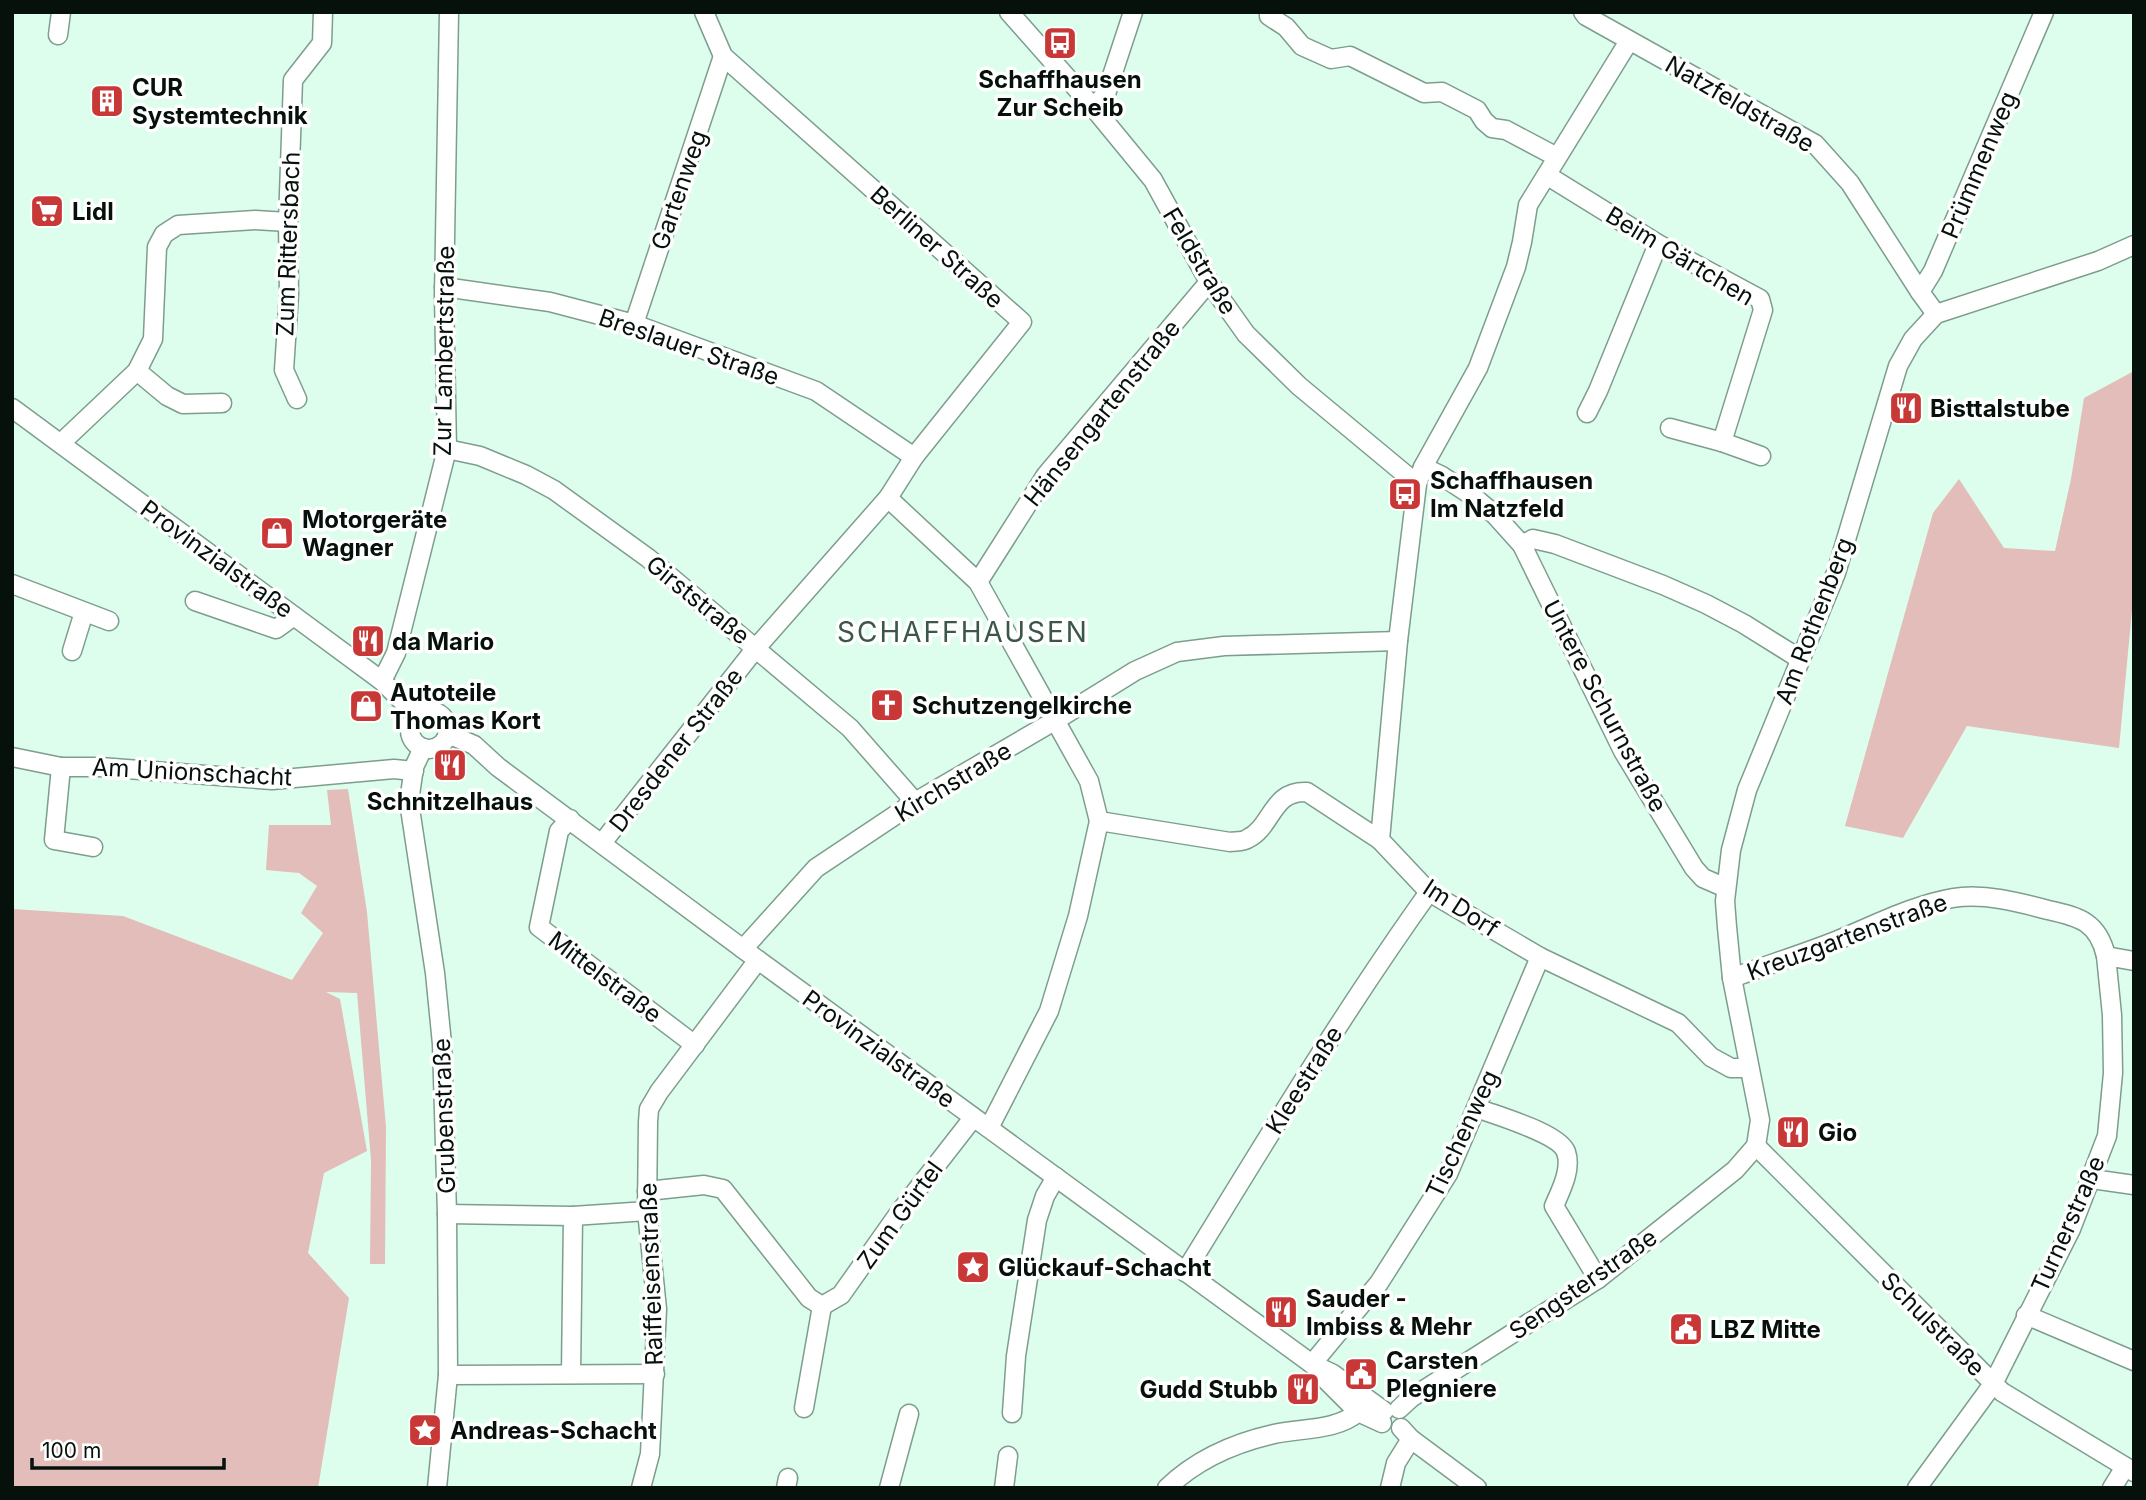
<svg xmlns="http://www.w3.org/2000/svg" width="2146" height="1500" viewBox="0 0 2146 1500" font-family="Inter,sans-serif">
  <rect width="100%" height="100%" fill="#ddfeed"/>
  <g fill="#e2bdb9">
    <polygon points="2134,371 2134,589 2119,748 1967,726 1903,838 1845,826 1933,513 1959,479 2004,548 2055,551 2071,479 2084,398"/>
    <polygon points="348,789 367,912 386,1127 385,1264 370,1264 371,1160 357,993 326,992 340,999 367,1151 324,1173 308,1253 349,1298 318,1488 12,1488 12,909 123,916 292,980 323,933 301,913 317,886 299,873 266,870 269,825 331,825 327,790"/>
  </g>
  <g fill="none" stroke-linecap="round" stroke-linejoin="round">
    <g stroke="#7e9d8e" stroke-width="21">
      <g id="minor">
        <polyline points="1009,12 1093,107 1153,180 1209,282 1246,334 1299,386 1417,484"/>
        <polyline points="1269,12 1269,16 1286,27 1302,46 1331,59 1350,56 1424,93 1442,92 1477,110 1484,121 1492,128 1506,130 1557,157"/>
        <polyline points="1583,12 1586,16 1815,144 1850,183 1920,292"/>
        <polyline points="58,35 61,12"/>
        <polyline points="1629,41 1528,205 1522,242 1516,267 1478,368 1423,467 1417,484 1398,641 1380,840 1429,892 1540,957 1678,1023 1711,1057 1731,1068 1748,1068"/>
        <polyline points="1093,107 1106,94 1133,12"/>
        <polyline points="1548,176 1658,244 1760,299 1763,310 1722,442 1761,456"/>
        <polyline points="444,287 550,302 634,324 816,391 914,457"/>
        <polyline points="1936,314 1920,292 1933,271 2044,12"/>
        <polyline points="634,324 723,56"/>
        <polyline points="137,371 167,396 183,404 222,403"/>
        <polyline points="297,399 284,370 289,294 288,222 293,80 322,43 323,12"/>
        <polyline points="12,408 382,681 417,716"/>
        <polyline points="1587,413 1598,391 1658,244"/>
        <polyline points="1670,428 1722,442"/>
        <polyline points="61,443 137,371 153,339 157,247 164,234 178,225 255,220 288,222"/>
        <polyline points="447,449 480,456 526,475 554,490 648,558 850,728 915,802"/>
        <polyline points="1423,467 1442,476 1474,497 1495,515 1522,545 1623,751 1694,868 1703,878 1726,888"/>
        <polyline points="888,498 978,582 1089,781 1099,821"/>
        <polyline points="1522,545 1533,539 1555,544 1663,585 1706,604 1744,624 1800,659"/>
        <polyline points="978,582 1046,475 1209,282"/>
        <polyline points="12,584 109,621"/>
        <polyline points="195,601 276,629 294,616"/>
        <polyline points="72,651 84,612"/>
        <polyline points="382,681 396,653 447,449 444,296 449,12"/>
        <circle cx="429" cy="730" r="19"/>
        <polyline points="448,734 474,745 498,767 758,960 1312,1364 1333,1374 1384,1411"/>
        <polyline points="423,748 414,767 409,802 435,973 442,1044 447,1214 448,1375 437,1488"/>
        <polyline points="12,757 61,767 100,767 272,780 394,769 414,771"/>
        <polyline points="61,767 54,840 93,847"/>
        <polyline points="570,819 559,831 539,927 695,1045"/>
        <polyline points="602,843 756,648 888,498 914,457 1022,322 723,56 704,12"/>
        <polyline points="743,949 816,868 915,802 1056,720 1135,671 1177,652 1224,646 1398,641"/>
        <path d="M 1732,978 C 1767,965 1803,954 1838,940 C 1875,925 1913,905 1953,898 C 1984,893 2018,902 2048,910 C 2080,917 2098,922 2106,956"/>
        <path d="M 1477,1108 C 1497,1116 1559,1133 1566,1152 C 1572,1169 1561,1190 1554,1206 L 1598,1279"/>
        <path d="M 989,1128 L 1049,1011 L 1078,916 L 1099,821 L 1230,842 C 1235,841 1243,842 1247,839 C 1273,827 1271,790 1307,792 L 1380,840"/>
        <polyline points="1756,1146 1760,1120 1732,978 1727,927 1725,901 1731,850 1747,790 1836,573 1898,366 1913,339 1936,314 2098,261 2134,245"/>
        <polyline points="1756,1146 2002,1392 2134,1472"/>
        <polyline points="2092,1179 2134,1185"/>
        <polyline points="647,1191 704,1185 723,1189 809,1298 822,1306 841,1295 899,1213 973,1118"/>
        <polyline points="447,1214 573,1216 647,1211"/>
        <path d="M 1185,1272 C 1264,1144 1341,1015 1429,892"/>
        <polyline points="2026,1315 2134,1361"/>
        <polyline points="1312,1364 1379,1283 1448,1174 1540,957"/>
        <polyline points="571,1374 573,1216"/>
        <polyline points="448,1375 655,1374"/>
        <polyline points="1323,1377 1358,1412 1382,1423"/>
        <polyline points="804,1408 822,1306"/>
        <polyline points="1399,1409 1411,1398 1598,1279 1735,1170 1756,1146"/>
        <polyline points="1012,1413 1016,1356 1037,1220 1045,1196 1056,1177"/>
        <polyline points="1401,1428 1411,1439 1477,1488"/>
        <polyline points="641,1488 650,1454 657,1309 647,1211 648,1122 649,1109 659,1092 758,960"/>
        <polyline points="786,1488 788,1478"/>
        <polyline points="889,1488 909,1414"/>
        <polyline points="1004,1488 1008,1456"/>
        <path d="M 1167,1488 C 1197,1459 1234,1443 1274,1434 C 1300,1428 1337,1431 1358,1412"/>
        <polyline points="1390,1488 1396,1463 1411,1439"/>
        <polyline points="1917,1488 1993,1384 2071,1229 2107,1136 2113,1073 2112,1015 2106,956 2134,961"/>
        <polyline points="2112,1488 2125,1467"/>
      </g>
    </g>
    <use href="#minor" stroke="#fff" stroke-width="18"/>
  </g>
  <defs>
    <g id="bus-square" transform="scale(1.75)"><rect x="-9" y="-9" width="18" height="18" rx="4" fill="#c73837" stroke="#fff"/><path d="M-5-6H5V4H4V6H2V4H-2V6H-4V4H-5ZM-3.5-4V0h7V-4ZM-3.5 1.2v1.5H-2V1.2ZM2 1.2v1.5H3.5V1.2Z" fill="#fff"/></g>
    <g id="building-square" transform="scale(1.75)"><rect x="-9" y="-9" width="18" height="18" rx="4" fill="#c73837" stroke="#fff"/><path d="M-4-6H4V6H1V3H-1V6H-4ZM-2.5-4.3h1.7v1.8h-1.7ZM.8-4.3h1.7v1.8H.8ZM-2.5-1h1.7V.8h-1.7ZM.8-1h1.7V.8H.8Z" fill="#fff"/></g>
    <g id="supermarket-square" transform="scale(1.75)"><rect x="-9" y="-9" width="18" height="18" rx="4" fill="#c73837" stroke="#fff"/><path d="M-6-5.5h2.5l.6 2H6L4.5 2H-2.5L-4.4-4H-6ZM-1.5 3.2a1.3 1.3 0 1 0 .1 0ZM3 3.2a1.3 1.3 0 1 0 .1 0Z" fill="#fff"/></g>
    <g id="restaurant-square" transform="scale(1.75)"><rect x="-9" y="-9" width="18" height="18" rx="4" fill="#c73837" stroke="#fff"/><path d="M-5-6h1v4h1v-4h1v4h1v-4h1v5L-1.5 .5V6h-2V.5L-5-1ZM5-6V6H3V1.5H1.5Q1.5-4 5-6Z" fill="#fff"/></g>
    <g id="shop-square" transform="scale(1.75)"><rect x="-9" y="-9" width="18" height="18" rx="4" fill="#c73837" stroke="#fff"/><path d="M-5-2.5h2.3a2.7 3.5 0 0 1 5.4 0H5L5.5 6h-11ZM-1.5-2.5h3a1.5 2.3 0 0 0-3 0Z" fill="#fff"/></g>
    <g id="church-square" transform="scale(1.75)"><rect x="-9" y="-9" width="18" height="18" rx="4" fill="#c73837" stroke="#fff"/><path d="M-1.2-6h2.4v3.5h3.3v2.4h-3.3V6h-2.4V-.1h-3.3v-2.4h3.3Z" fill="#fff"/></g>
    <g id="sight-square" transform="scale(1.75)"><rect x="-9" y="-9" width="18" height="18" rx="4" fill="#c73837" stroke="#fff"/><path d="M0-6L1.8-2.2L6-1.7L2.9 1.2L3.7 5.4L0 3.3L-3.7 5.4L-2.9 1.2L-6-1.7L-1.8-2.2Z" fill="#fff"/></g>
    <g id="civic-square" transform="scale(1.75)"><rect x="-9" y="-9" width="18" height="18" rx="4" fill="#c73837" stroke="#fff"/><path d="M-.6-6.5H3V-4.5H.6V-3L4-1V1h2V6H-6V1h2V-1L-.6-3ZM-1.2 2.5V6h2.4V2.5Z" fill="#fff"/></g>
  </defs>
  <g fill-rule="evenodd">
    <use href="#bus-square" x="1060" y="43"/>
    <use href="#building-square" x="107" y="101"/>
    <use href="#supermarket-square" x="47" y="211"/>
    <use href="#restaurant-square" x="1906" y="408"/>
    <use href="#bus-square" x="1405" y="494"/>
    <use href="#shop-square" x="277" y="533"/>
    <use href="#restaurant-square" x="368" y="641"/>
    <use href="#church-square" x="887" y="705"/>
    <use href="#shop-square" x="366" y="706"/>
    <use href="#restaurant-square" x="450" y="765"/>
    <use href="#restaurant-square" x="1793" y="1132"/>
    <use href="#sight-square" x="973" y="1267"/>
    <use href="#restaurant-square" x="1281" y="1312"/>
    <use href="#civic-square" x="1686" y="1329"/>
    <use href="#civic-square" x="1361" y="1374"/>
    <use href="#restaurant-square" x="1303" y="1389"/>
    <use href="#sight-square" x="425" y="1430"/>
  </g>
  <g text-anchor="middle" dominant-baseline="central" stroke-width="7" stroke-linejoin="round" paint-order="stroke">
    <g font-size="24" font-weight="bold" fill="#06110c" stroke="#fff" text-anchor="start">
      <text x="1060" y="79" text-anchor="middle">Schaffhausen<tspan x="1060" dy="28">Zur Scheib</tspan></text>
      <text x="132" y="87">CUR<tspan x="132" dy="28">Systemtechnik</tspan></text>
      <text x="72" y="211">Lidl</text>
      <text x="1930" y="408">Bisttalstube</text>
      <text x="1430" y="480">Schaffhausen<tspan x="1430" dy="28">Im Natzfeld</tspan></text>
      <text x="302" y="519">Motorgeräte<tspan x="302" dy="28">Wagner</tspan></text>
      <text x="392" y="641">da Mario</text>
      <text x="390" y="692">Autoteile<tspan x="390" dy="28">Thomas Kort</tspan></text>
      <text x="912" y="705">Schutzengelkirche</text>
      <text x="450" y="801" text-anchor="middle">Schnitzelhaus</text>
      <text x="1818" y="1132">Gio</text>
      <text x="998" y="1267">Glückauf-Schacht</text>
      <text x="1306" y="1298">Sauder -<tspan x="1306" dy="28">Imbiss &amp; Mehr</tspan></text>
      <text x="1710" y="1329">LBZ Mitte</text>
      <text x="1386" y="1360">Carsten<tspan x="1386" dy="28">Plegniere</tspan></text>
      <text x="1278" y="1389" text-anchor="end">Gudd Stubb</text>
      <text x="450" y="1430">Andreas-Schacht</text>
    </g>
    <g font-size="24" fill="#06110c" stroke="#fff">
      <text transform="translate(1740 104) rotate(30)">Natzfeldstraße</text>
      <text transform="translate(1979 165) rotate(-67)">Prümmenweg</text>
      <text transform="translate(679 190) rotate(-71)">Gartenweg</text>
      <text transform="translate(288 244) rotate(-88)">Zum Rittersbach</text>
      <text transform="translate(937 247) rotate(42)">Berliner Straße</text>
      <text transform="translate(1680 256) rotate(31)">Beim Gärtchen</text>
      <text transform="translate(1200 261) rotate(59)">Feldstraße</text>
      <text transform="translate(689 347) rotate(19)">Breslauer Straße</text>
      <text transform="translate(444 351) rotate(-89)">Zur Lambertstraße</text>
      <text transform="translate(1102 413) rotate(-51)">Hänsengartenstraße</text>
      <text transform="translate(217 559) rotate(36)">Provinzialstraße</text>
      <text transform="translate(698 600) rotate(39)">Girststraße</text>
      <text transform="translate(1814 621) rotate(-69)">Am Rothenberg</text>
      <text transform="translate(1605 706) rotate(62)">Untere Schurnstraße</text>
      <text transform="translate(676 750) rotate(-52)">Dresdener Straße</text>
      <text transform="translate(192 772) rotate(3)">Am Unionschacht</text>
      <text transform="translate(953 782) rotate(-31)">Kirchstraße</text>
      <text transform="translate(1461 908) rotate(33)">Im Dorf</text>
      <text transform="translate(1847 937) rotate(-20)">Kreuzgartenstraße</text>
      <text transform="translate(605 977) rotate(37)">Mittelstraße</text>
      <text transform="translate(879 1049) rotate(36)">Provinzialstraße</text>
      <text transform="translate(1304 1080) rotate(-58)">Kleestraße</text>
      <text transform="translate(444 1116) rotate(-92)">Grubenstraße</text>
      <text transform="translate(1462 1134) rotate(-65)">Tischenweg</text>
      <text transform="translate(900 1215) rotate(-54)">Zum Gürtel</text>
      <text transform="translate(2068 1224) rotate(-66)">Turnerstraße</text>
      <text transform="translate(651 1274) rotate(-92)">Raiffeisenstraße</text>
      <text transform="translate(1583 1284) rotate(-35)">Sengsterstraße</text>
      <text transform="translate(1933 1324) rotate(45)">Schulstraße</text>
    </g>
    <g font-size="28" letter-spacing="2" fill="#3a5749" stroke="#fff">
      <text x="963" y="632">SCHAFFHAUSEN</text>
    </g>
  </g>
  <rect width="2146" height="1500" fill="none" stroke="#06110c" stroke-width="28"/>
  <path d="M32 1458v10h192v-10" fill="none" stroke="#06110c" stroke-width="3.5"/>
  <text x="42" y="1458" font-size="21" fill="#06110c" stroke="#ffffff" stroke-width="5" paint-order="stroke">100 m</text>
</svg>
